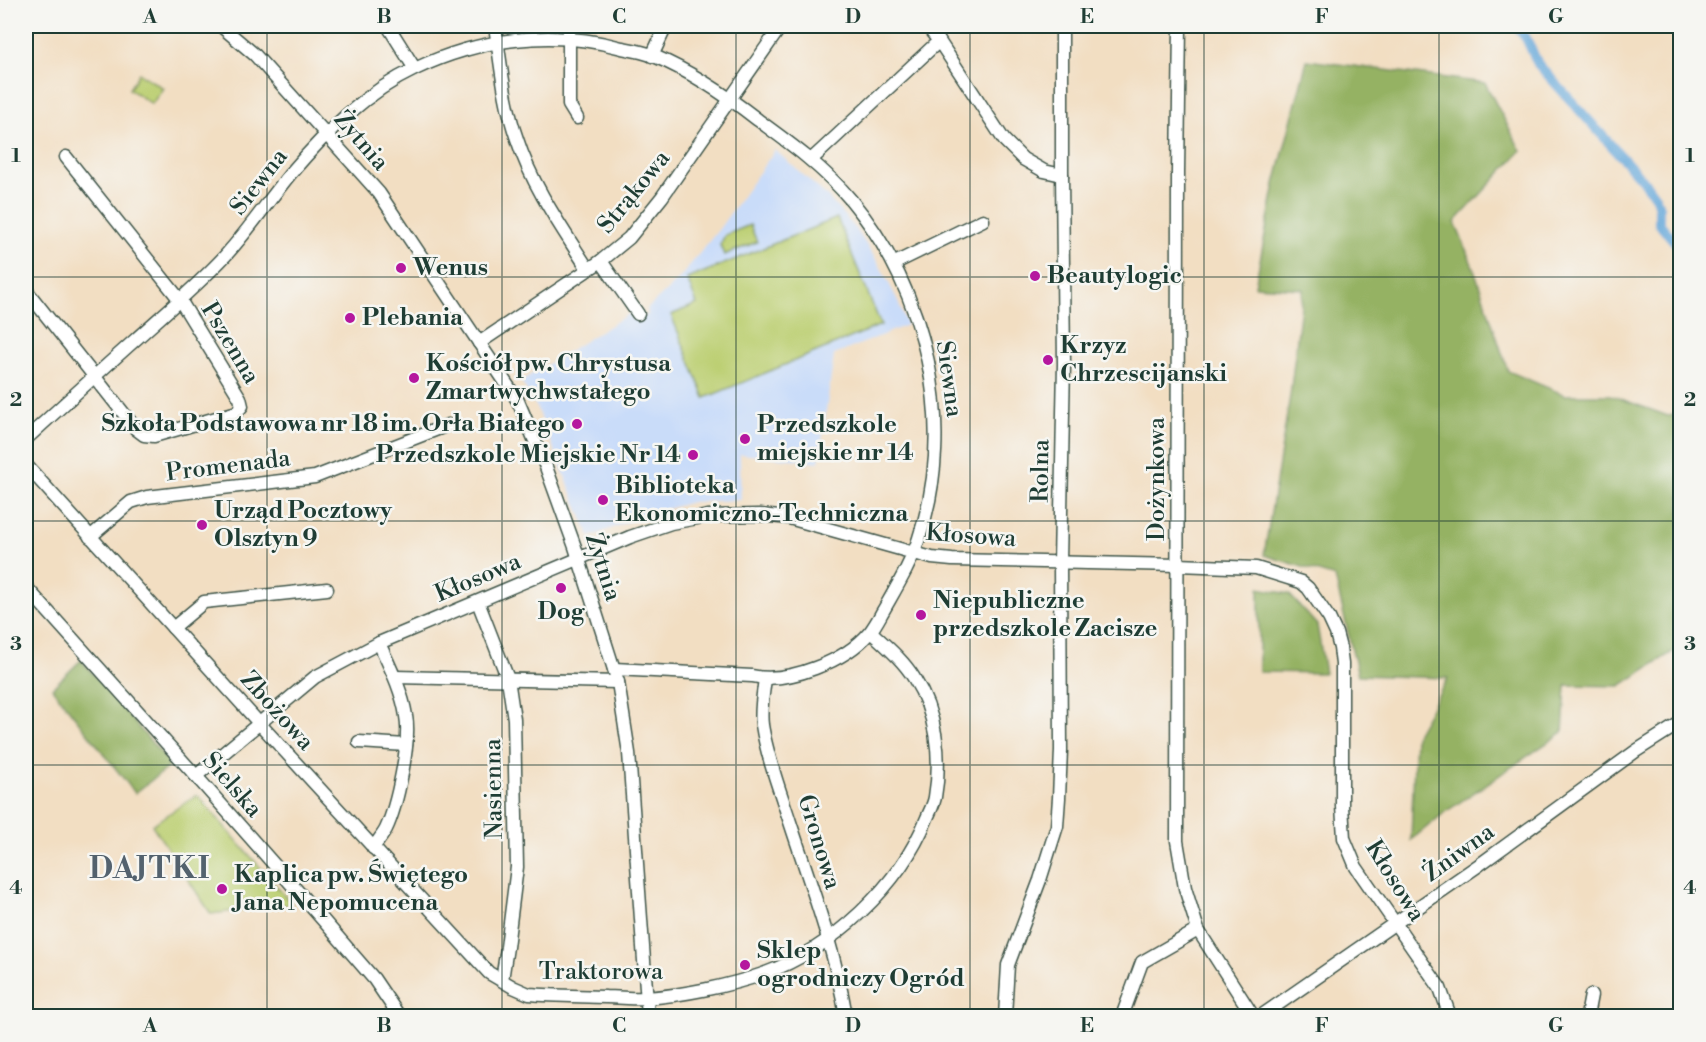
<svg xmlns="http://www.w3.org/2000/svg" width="1706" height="1042" viewBox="0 0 1706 1042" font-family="'Libre Bodoni',serif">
  <rect width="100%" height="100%" fill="#f6f6f2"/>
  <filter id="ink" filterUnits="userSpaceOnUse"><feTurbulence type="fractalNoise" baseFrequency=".0167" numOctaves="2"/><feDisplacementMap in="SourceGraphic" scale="12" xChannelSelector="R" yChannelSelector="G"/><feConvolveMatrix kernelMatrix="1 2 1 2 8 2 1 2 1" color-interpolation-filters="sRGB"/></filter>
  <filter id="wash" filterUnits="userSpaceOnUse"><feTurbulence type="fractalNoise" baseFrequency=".008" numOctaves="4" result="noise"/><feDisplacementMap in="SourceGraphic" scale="24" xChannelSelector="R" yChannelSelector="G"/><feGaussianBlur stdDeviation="1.35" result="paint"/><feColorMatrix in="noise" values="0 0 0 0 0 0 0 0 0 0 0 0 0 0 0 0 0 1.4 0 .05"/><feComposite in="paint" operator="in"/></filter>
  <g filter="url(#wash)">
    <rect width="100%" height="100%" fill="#f2dec2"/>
    <polygon fill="#c9dcf9" points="775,150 826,195 856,229 879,264 897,299 907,325 834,355 819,462 740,454 741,500 692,502 645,515 590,537 536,406 521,381 630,313 634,320 648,315 647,309 678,280 719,229"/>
    <g fill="#bccf72" stroke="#6e8653" stroke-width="1.5">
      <polygon points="139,73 163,88 152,104 129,89"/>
      <polygon points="837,218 881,325 705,398 671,315 697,304 687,279"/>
      <polygon points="750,225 757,242 724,255 720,245 725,235"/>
      <polygon points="197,795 292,904 211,914 152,825"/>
    </g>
    <g fill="#95b264" stroke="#5a784c" stroke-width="1.5">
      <polygon points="1307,60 1485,83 1521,151 1455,222 1475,272 1508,371 1565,395 1610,395 1668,416 1680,414 1680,647 1620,686 1566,685 1563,732 1444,813 1411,840 1415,736 1448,678 1358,675 1335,577 1264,555 1290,396 1303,289 1255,286 1275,184"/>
      <polygon points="1259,588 1289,594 1317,625 1325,673 1259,672"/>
      <polygon points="81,660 171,765 135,793 52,688"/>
    </g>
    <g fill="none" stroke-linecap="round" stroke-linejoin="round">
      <polyline stroke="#65a7d9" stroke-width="10" points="1516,26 1526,38 1538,64 1646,184 1656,198 1659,207 1659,223 1680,248"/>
    </g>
  </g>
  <g filter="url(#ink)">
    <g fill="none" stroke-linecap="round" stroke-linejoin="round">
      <g stroke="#3f5549" stroke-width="15">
        <g id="minor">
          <polyline points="221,26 255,55 379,193 518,401 546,467 575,547 618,682 629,753 648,1016"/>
          <polyline points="388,26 415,69"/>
          <path d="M 495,26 C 501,64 504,103 517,139 C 532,186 562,228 588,269"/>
          <polyline points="569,26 569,105 577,118"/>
          <polyline points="927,26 939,41 1004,140 1023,159 1044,171 1062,175"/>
          <polyline points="1180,26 1178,172 1177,841 1185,888 1198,930 1253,1016"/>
          <polyline points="652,56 666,26"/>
          <polyline points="812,159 939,41"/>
          <polyline points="601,261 638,314"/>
          <polyline points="895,263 983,220"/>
          <polyline points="26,290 136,429 144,435 154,436 237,412 242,406 240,398 180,300 66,157"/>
          <polyline points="479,343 601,261 629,238 662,197 781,26"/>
          <path d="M 26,439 C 62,406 98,373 135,340 C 165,313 197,286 225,256 C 249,230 268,201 291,173 C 326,132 366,92 415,69 C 480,38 553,29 622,48 C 633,50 644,52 654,56 C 692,72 726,95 758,120 C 791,144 824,168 851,200 C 927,291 957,425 919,538 C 911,564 896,588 883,611 C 879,618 875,626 870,632 C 846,661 788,684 752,676 L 614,669"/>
          <path d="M 26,465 L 259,723 L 489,973 L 513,987 L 529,994 C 554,996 580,996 606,997 C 620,997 634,999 647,998 C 683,995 729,986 763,974 C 832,949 900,886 927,818 C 930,811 934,804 935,797 C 942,757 936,712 914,678 C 903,660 886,646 871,632"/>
          <polyline points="90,537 131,502 147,497 315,477 448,425"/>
          <polyline points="26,587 196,776 323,920 374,979 399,1016"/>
          <polyline points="478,602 508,679 514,719 517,867 507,947 502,980"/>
          <polyline points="173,628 204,602 327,589"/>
          <polyline points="395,677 618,682"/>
          <path d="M 765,679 C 763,694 760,710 762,725 C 767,757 780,791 790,822 C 811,886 835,950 846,1016"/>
          <polyline points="359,742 406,745"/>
          <polyline points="196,776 315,677 379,643 630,537 671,523 708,516 760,515 789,518 932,558 952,560 1178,565 1256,568 1301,582 1308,588 1329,618 1336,633 1340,648 1342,664 1342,806 1344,838 1356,867 1440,988 1450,1016"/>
          <path d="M 373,848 C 377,842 383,835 386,829 C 397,806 411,741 406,716 C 402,690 390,667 379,643"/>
          <polyline points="1124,1011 1142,962 1198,930"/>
          <polyline points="1005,1016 1008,965 1040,880 1057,826 1059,798 1061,750 1060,562 1064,364 1062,175 1062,26"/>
          <polyline points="1261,1016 1479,865 1636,751 1680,723"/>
          <polyline points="1587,1016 1591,995"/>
        </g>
      </g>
      <use href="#minor" stroke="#fff" stroke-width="12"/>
    </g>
  </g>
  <path fill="none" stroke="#1f3d34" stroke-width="1.5" stroke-opacity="0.55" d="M 267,26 L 267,1016M 502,26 L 502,1016M 736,26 L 736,1016M 970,26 L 970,1016M 1204,26 L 1204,1016M 1439,26 L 1439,1016M 26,277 L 1680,277M 26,521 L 1680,521M 26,765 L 1680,765"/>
  <g fill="#b5179e" stroke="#f6f6f2" stroke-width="2">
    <circle cx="401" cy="268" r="6"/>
    <circle cx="1035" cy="276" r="6"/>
    <circle cx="350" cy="318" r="6"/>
    <circle cx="1048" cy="360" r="6"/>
    <circle cx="414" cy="378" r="6"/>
    <circle cx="577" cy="424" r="6"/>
    <circle cx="745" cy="439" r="6"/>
    <circle cx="693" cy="455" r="6"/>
    <circle cx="603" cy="500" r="6"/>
    <circle cx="202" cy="525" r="6"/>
    <circle cx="561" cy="588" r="6"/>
    <circle cx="921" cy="615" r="6"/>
    <circle cx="222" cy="889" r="6"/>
    <circle cx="745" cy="965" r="6"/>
  </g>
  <g text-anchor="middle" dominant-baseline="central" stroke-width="5" stroke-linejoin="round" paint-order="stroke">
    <g font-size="24" fill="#1f3d34" stroke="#f6f6f2">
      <text transform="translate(361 141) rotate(49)">Żytnia</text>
      <text transform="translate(259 182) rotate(-52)">Siewna</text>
      <text transform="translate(634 192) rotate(-51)">Strąkowa</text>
      <text transform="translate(230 343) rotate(59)">Pszenna</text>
      <text transform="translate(949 379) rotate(82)">Siewna</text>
      <text transform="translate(228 466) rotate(-7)">Promenada</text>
      <text transform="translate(1041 471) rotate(-89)">Rolna</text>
      <text transform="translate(1157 479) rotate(-90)">Dożynkowa</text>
      <text transform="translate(971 536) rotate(4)">Kłosowa</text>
      <text transform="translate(603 567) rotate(72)">Żytnia</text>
      <text transform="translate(478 578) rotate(-23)">Kłosowa</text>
      <text transform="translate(277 711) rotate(48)">Zbożowa</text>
      <text transform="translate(232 785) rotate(49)">Sielska</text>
      <text transform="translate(494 789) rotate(-91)">Nasienna</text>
      <text transform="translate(819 842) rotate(73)">Gronowa</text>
      <text transform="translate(1459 853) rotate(-36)">Żniwna</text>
      <text transform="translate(1395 881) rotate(58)">Kłosowa</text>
      <text x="601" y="972">Traktorowa</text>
    </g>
    <g font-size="24" font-weight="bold" fill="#1f3d34" stroke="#f6f6f2" text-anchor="start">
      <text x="413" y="268">Wenus</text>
      <text x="1047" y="276">Beautylogic</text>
      <text x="362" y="318">Plebania</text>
      <text x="1060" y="346">Krzyz<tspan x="1060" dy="28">Chrzescijanski</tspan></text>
      <text x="426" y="364">Kościół pw. Chrystusa<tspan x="426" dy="28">Zmartwychwstałego</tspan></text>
      <text x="565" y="424" text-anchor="end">Szkoła Podstawowa nr 18 im. Orła Białego</text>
      <text x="757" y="425">Przedszkole<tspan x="757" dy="28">miejskie nr 14</tspan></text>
      <text x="681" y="455" text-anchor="end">Przedszkole Miejskie Nr 14</text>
      <text x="615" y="486">Biblioteka<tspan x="615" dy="28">Ekonomiczno-Techniczna</tspan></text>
      <text x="214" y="511">Urząd Pocztowy<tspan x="214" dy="28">Olsztyn 9</tspan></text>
      <text x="933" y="601">Niepubliczne<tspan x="933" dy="28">przedszkole Zacisze</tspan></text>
      <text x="561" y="612" text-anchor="middle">Dog</text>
      <text x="234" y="875">Kaplica pw. Świętego<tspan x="234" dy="28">Jana Nepomucena</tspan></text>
      <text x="757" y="951">Sklep<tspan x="757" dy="28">ogrodniczy Ogród</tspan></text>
    </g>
    <g font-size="30" font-weight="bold" letter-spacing="1.5" fill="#53626e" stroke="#f6f6f2">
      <text x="150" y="869">DAJTKI</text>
    </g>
  </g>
  <rect width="1706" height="1042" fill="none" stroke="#f6f6f2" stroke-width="66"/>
  <rect x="33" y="33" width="1640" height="976" fill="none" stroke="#1f3d34" stroke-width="2"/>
  <g font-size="20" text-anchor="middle" font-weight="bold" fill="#1f3d34">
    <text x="150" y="23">A</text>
    <text x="384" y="23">B</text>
    <text x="619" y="23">C</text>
    <text x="853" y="23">D</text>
    <text x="1087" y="23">E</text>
    <text x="1322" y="23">F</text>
    <text x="1556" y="23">G</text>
    <text x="16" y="162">1</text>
    <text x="1690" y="162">1</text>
    <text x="16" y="406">2</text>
    <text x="1690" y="406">2</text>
    <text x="16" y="650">3</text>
    <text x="1690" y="650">3</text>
    <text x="16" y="894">4</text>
    <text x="1690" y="894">4</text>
    <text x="150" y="1032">A</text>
    <text x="384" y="1032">B</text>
    <text x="619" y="1032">C</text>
    <text x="853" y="1032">D</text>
    <text x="1087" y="1032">E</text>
    <text x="1322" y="1032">F</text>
    <text x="1556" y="1032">G</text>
  </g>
</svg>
